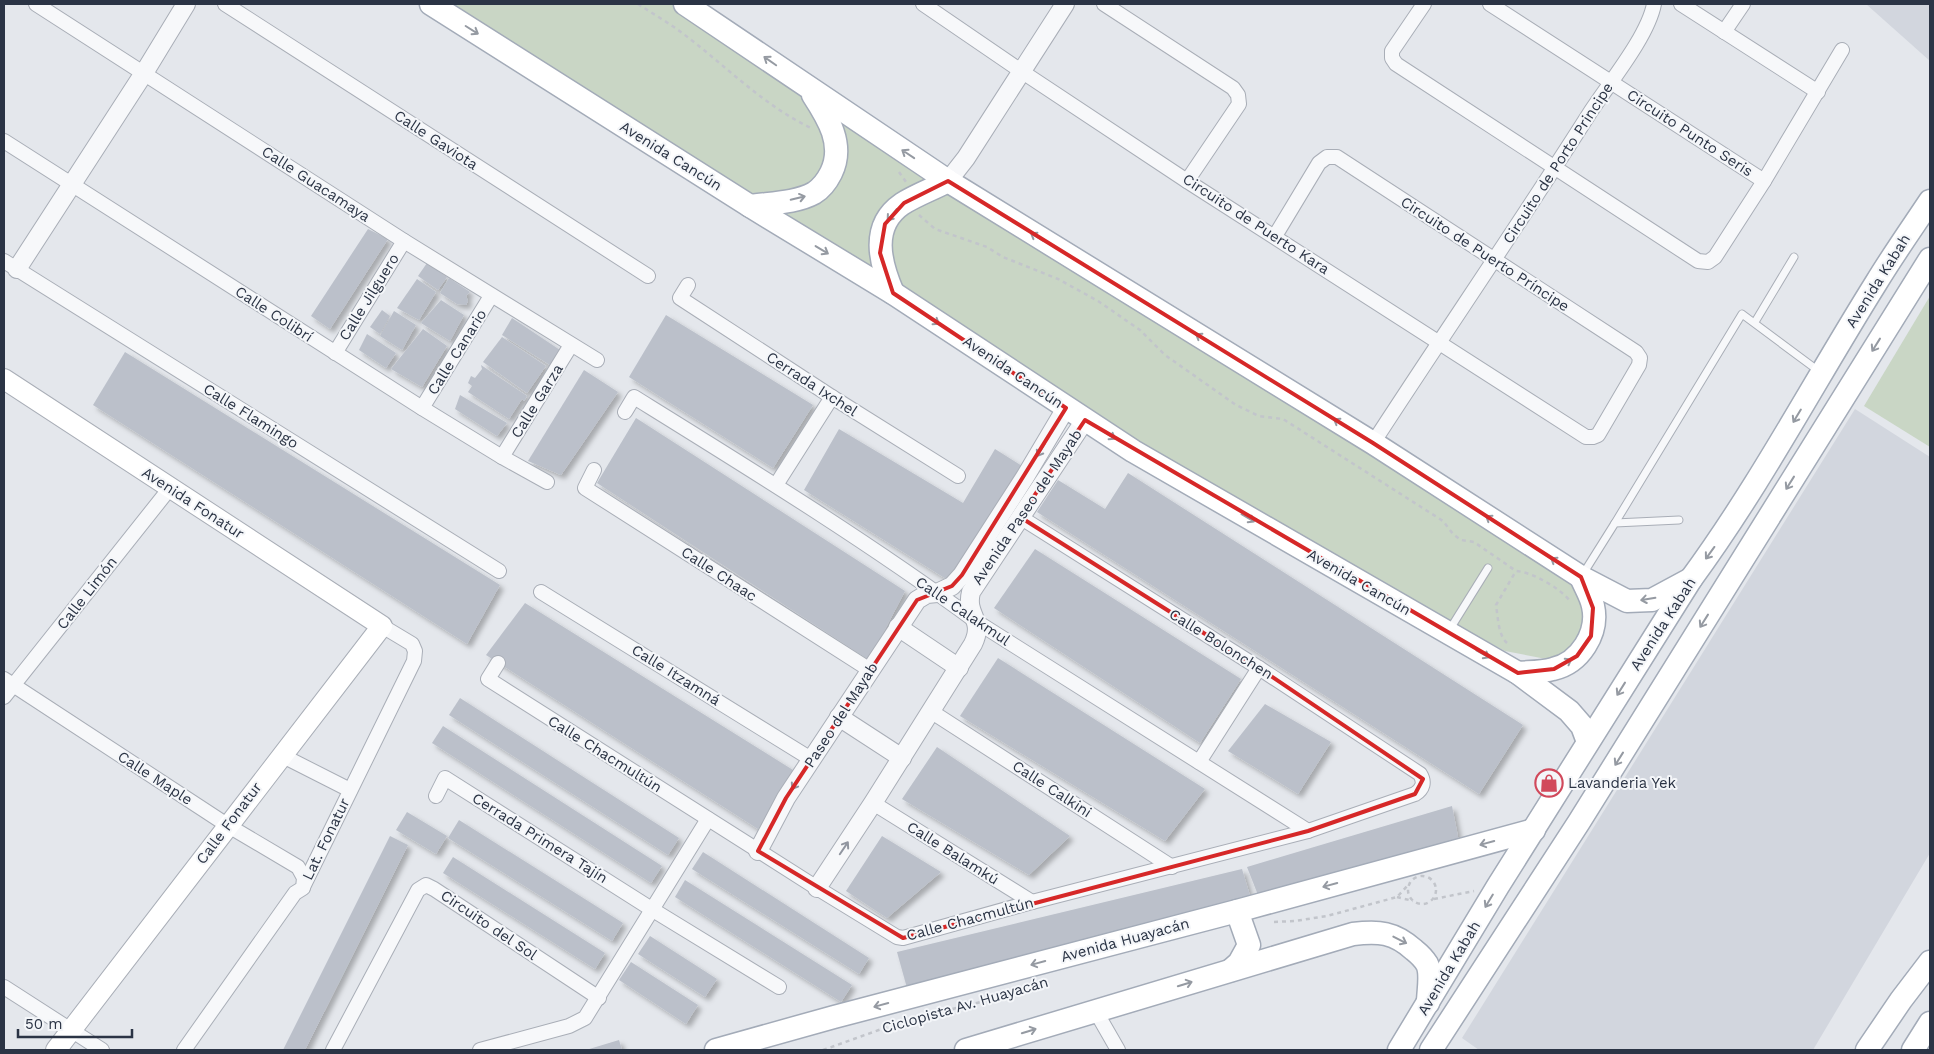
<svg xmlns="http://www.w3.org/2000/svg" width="1934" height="1054" viewBox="0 0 1934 1054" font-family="'Work Sans',sans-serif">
  <defs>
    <filter id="shadow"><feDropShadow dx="4" dy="4" stdDeviation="2.5" flood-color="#0004"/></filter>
  </defs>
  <rect width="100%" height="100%" fill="#e4e7ec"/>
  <g fill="#d2d6de">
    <polygon points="1866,4 1930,4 1930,61"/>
    <polygon points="1855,409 1930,457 1930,853 1813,1050 1479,1050 1462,1038"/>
  </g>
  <g fill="#c9d6c5">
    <polygon points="431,4 685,4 1581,577 1593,608 1567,663 1505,651 1133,451"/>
    <polygon points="1930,296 1930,447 1864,406"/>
  </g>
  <g fill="#bbc0ca" filter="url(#shadow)">
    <polygon points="368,229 388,239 330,329 311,316"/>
    <polygon points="427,263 447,277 438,290 418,276"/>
    <polygon points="449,278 470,292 466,296 468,301 466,305 457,304 440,293"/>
    <polygon points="417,279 436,292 419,320 397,308"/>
    <polygon points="441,300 464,315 450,341 421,323"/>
    <polygon points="382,310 390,316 380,334 370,327"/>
    <polygon points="394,311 416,325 402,350 380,336"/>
    <polygon points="666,315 813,405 773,468 629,377"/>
    <polygon points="512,318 560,350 550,365 502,335"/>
    <polygon points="423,329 447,346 422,387 391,369"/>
    <polygon points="367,334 396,353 386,368 359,350"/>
    <polygon points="502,337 546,366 527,393 483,362"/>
    <polygon points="125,352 500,585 467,644 93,405"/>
    <polygon points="481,365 527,396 524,401 522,399 509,419 468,392 472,386 468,383 471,376 475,378 482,369"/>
    <polygon points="584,370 618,392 561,475 528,461"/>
    <polygon points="460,395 507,423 497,436 455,409"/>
    <polygon points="636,418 905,591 869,660 597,483"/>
    <polygon points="839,429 963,503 995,449 1022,466 951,582 804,490"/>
    <polygon points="1128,473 1523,725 1479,794 1037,512 1058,480 1105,509"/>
    <polygon points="1035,549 1241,679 1200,743 994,608"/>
    <polygon points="525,603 793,770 758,829 486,655"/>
    <polygon points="998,658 1205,789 1165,841 960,716"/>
    <polygon points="460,698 679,838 668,855 449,715"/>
    <polygon points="1265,704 1331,742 1298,794 1228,751"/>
    <polygon points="443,726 662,866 651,883 432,743"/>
    <polygon points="937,747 1070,836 1029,875 902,799"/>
    <polygon points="1452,806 1459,842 1258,895 1247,867"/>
    <polygon points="407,812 447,836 436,854 396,830"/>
    <polygon points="459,820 623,923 612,941 448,838"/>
    <polygon points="390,836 408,845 305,1050 283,1050"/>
    <polygon points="882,836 941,872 887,918 846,891"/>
    <polygon points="703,852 869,958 859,974 692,869"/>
    <polygon points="453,857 605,953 595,969 443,873"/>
    <polygon points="1242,869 1250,896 907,988 897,952"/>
    <polygon points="685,880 852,985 841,1002 675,897"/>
    <polygon points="650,936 717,979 705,997 638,954"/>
    <polygon points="631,962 698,1005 686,1024 619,980"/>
    <polygon points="619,1040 622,1050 586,1050"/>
  </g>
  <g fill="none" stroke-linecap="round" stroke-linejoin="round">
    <g stroke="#a9aeb7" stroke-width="9">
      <g id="service">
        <polyline points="1755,322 1794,257"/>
        <polyline points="1615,523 1742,314 1820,372"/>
        <polyline points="1583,574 1615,523 1679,520"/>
        <polyline points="1450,629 1488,568"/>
      </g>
    </g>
    <g stroke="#a9aeb7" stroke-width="16">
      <g id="minor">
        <polyline points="36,4 404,241 597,360"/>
        <polyline points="225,4 648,276"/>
        <polyline points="923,4 1021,71 1187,181 1586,437 1593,437 1598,435 1639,365 1640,358 1636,352 1337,157 1327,157 1319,163 1275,236"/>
        <polyline points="1104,4 1233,88 1238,95 1239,104 1187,181"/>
        <polyline points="1424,4 1392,51 1392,58 1396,64 1698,261 1708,262 1715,257 1764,181 1842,50"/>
        <polyline points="1490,4 1764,181"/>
        <polyline points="1681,4 1818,92"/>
        <polyline points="1724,32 1743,4"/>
        <polyline points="4,141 422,408 502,457 547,482"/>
        <polyline points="4,261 499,571"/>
        <polyline points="688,285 680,298 832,397 958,476"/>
        <polyline points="335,353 404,241"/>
        <polyline points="422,408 491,296"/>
        <path d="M 625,412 L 634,397 C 750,469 867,541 977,622 L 1308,831"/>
        <path d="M 1373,443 C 1445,332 1520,223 1591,111 C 1610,82 1648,36 1654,4"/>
        <polyline points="502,457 571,345"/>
        <polyline points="594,470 585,488 870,670"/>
        <polyline points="776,485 832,397"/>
        <polyline points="541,592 811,759"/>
        <path d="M 498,663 L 488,679 L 817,888 L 897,937 L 903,938 L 1032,902 L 1308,831 L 1415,794 C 1423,789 1425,782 1420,774 L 1259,668 L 1020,517"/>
        <polyline points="4,679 227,825 298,867 304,878 303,888 295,893 184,1050"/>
        <polyline points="4,697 170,488"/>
        <polyline points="932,712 1172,867"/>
        <polyline points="281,755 350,790"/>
        <polyline points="1199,762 1259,668"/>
        <polyline points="436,796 445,778 653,910 779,987"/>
        <polyline points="873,803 1032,902"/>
        <polyline points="303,887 414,661 415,651 412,644 382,626"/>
        <polyline points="4,987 102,1050"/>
        <polyline points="1095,1010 1118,1050"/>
        <polyline points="333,1050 418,890 426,885 434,889 599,998"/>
        <polyline points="480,1050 569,1026 585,1018 708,819"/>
      </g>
    </g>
    <g stroke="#a9aeb7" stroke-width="20">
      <g id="tertiary">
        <polyline points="948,181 966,158 1065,4"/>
        <polyline points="17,269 144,73 186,4"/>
        <polyline points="898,627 959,668"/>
        <polyline points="839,717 902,758"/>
        <polyline points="758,851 786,798 917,600 927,594 937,593 952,586 962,575 1025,477 1066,408"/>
        <path d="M 817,888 L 873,803 L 973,644 C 985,619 965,616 971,592 L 1085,420"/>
      </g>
    </g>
    <g stroke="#a9aeb7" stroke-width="22">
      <polyline id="secondary" points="4,379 382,626 56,1050"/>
    </g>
    <g stroke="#a3abb8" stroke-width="25">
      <g id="primary">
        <polyline points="431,4 750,206 893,293 1133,451 1518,673 1569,711 1582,726 1588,742"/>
        <polyline points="685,4 948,181 1373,443 1581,577 1627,601 1652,600 1691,579"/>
        <path d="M 750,206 C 770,203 796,203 814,193 C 822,188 827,181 831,173 C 845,145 828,118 813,95"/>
        <path d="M 893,293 C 880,263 870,226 902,204 C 916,195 933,189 948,181"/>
        <path d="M 1518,673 C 1529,672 1542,672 1553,669 C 1580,663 1599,633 1593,606 C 1591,596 1585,587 1581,577"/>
        <polyline points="1231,970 1239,963 1249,945 1237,911"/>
        <polyline points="716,1050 834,1017 1237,911 1534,830"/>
        <path d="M 966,1050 L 1353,934 C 1379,931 1394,932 1414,950 C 1419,954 1424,959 1427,964 C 1432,974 1428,991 1428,1003"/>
        <path d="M 1399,1050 L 1498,886 L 1691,579 C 1760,485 1814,382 1876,283 C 1893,255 1912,228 1930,201"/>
        <polyline points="1431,1050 1579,822 1930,259"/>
        <polyline points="1867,1050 1901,1000 1930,962"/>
        <polyline points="1913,1050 1930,1023"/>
      </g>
    </g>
    <g stroke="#c2c5cb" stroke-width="2.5" stroke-dasharray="4 4" stroke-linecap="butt">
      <path d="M 638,4 C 655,15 674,26 690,39 C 730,70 765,106 811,128"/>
      <polyline points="899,172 906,182"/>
      <path d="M 919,215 L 935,229 L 987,247 L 1003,257 L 1058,279 L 1098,301 L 1140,330 L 1165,355 L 1236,405 L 1259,416 L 1283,419 L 1443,521 L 1453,534 L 1461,540 L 1474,542 L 1516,571 C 1532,572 1560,588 1570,601"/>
      <path d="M 1507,643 C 1498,635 1498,617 1496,605 L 1516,571"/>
      <circle cx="1422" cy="890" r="14"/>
      <polyline points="1397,897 1413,901"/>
      <polyline points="1434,899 1474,891"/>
      <polyline points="1274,922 1295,921 1327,916 1397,897 1410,883"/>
      <polyline points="823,1050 904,1021 1021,992 1049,981"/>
    </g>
    <use href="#service" stroke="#f7f8fa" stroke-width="7"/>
    <use href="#minor" stroke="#f7f8fa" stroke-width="14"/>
    <use href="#tertiary" stroke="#f7f8fa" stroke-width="18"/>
    <use href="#secondary" stroke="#fff" stroke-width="20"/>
    <use href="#primary" stroke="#fff" stroke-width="22"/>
  </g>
  <defs><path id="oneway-shaft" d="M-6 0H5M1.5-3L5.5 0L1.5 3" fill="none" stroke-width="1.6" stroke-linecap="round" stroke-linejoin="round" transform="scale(1.25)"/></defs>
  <g stroke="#959aa2">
    <use href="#oneway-shaft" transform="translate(472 30) rotate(32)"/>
    <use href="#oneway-shaft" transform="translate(770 61) rotate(-145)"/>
    <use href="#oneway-shaft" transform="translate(908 154) rotate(-146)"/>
    <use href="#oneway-shaft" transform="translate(798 198) rotate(-13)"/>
    <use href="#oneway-shaft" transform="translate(892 215) rotate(129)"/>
    <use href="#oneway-shaft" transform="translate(1037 237) rotate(-148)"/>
    <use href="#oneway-shaft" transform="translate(822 250) rotate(31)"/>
    <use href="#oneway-shaft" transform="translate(933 320) rotate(33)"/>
    <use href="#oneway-shaft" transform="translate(1202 338) rotate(-148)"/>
    <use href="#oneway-shaft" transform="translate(1876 345) rotate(122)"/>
    <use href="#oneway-shaft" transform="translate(1797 416) rotate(121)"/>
    <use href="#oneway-shaft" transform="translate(1340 423) rotate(-148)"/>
    <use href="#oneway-shaft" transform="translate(1109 435) rotate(32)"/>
    <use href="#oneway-shaft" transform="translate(1790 483) rotate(122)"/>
    <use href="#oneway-shaft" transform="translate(1248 518) rotate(30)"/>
    <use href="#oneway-shaft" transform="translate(1492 520) rotate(-147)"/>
    <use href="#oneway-shaft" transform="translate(1710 553) rotate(126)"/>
    <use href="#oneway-shaft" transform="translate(1557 562) rotate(-147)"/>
    <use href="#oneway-shaft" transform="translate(1648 599) rotate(171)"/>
    <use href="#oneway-shaft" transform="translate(1704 621) rotate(122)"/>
    <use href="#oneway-shaft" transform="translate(1483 654) rotate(29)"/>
    <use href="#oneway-shaft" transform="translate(1565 663) rotate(-30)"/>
    <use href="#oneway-shaft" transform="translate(1621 689) rotate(122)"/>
    <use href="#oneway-shaft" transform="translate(1619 759) rotate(122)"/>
    <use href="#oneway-shaft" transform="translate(1487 843) rotate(165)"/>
    <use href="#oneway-shaft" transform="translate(1330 885) rotate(165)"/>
    <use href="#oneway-shaft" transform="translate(1489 901) rotate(121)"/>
    <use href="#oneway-shaft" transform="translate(1400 940) rotate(27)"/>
    <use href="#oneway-shaft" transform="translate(1038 963) rotate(165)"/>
    <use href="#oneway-shaft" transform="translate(1185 984) rotate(-17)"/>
    <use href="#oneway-shaft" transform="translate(881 1005) rotate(165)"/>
    <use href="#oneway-shaft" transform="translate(1029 1031) rotate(-17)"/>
  </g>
  <g stroke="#9196a0">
    <use href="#oneway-shaft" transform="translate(1041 450) rotate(121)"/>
    <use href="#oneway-shaft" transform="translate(796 783) rotate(123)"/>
    <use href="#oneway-shaft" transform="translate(844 848) rotate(-56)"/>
  </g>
  <path fill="none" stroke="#d62828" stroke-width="4" stroke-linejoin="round" d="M 948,181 L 1373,443 L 1581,577 L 1593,608 L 1591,636 L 1577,656 L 1554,669 L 1518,673 L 1085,420 L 1020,517 L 1259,668 L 1423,779 L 1415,794 L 1308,831 L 903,938 L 758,851 L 786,798 L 917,600 L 952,586 L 962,575 L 1066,408 L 893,293 L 880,253 L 885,224 L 904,203 Z"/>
  <defs>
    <g id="shop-ring" transform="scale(1.4375)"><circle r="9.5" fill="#f4f6f9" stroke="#d1495b" stroke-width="1.5"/><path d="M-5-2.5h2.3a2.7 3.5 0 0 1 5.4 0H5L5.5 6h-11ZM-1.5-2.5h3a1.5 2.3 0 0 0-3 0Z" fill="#d1495b"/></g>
  </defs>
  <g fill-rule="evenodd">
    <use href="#shop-ring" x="1549" y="783"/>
  </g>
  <g text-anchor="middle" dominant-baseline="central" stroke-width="4" stroke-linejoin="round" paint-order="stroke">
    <g font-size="15" fill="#2b3445" stroke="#f4f6f9">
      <text transform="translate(1690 133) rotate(33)">Circuito Punto Seris</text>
      <text transform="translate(436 140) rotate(33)">Calle Gaviota</text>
      <text transform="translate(671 156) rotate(32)">Avenida Cancún</text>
      <text transform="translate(1558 163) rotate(-57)">Circuito de Porto Principe</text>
      <text transform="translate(316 184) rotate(33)">Calle Guacamaya</text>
      <text transform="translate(1256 224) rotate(33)">Circuito de Puerto Kara</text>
      <text transform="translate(1485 254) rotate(33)">Circuito de Puerto Príncipe</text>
      <text transform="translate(1878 281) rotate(-58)">Avenida Kabah</text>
      <text transform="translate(369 297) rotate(-58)">Calle Jilguero</text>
      <text transform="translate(274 314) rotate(33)">Calle Colibrí</text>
      <text transform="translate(457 352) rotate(-58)">Calle Canario</text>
      <text transform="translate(1013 372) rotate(34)">Avenida Cancún</text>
      <text transform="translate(812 384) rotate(33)">Cerrada Ixchel</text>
      <text transform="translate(537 401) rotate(-58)">Calle Garza</text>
      <text transform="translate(251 416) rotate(32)">Calle Flamingo</text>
      <text transform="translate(193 503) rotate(33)">Avenida Fonatur</text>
      <text transform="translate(1027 507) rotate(-56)">Avenida Paseo del Mayab</text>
      <text transform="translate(719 574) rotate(33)">Calle Chaac</text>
      <text transform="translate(1359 582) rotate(30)">Avenida Cancún</text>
      <text transform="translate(87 593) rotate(-52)">Calle Limón</text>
      <text transform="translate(963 611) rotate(34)">Calle Calakmul</text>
      <text transform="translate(1663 624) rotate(-57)">Avenida Kabah</text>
      <text transform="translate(1221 644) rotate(32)">Calle Bolonchen</text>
      <text transform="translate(676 675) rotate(32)">Calle Itzamná</text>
      <text transform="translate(841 715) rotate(-57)">Paseo del Mayab</text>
      <text transform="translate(605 754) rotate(32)">Calle Chacmultún</text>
      <text transform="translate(155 778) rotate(33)">Calle Maple</text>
      <text transform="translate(1052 789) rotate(33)">Calle Calkini</text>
      <text transform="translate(229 823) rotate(-53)">Calle Fonatur</text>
      <text transform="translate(540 838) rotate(32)">Cerrada Primera Tajín</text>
      <text transform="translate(326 839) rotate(-64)">Lat. Fonatur</text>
      <text transform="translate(953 853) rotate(32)">Calle Balamkú</text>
      <text transform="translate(970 919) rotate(-15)">Calle Chacmultún</text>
      <text transform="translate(489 925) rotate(34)">Circuito del Sol</text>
      <text transform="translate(1125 940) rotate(-15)">Avenida Huayacán</text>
      <text transform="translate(1449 968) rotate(-59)">Avenida Kabah</text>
      <text transform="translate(965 1005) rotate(-16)">Ciclopista Av. Huayacán</text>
    </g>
    <g font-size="15" fill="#2b3445" stroke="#f4f6f9" text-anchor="start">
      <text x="1568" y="783">Lavanderia Yek</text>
    </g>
  </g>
  <rect width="1934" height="1054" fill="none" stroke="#2b3445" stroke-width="10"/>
  <path d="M18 1029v8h114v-8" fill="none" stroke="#2b3445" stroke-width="2.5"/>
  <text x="25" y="1029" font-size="15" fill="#2b3445" stroke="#f4f6f9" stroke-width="4" paint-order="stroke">50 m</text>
</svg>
